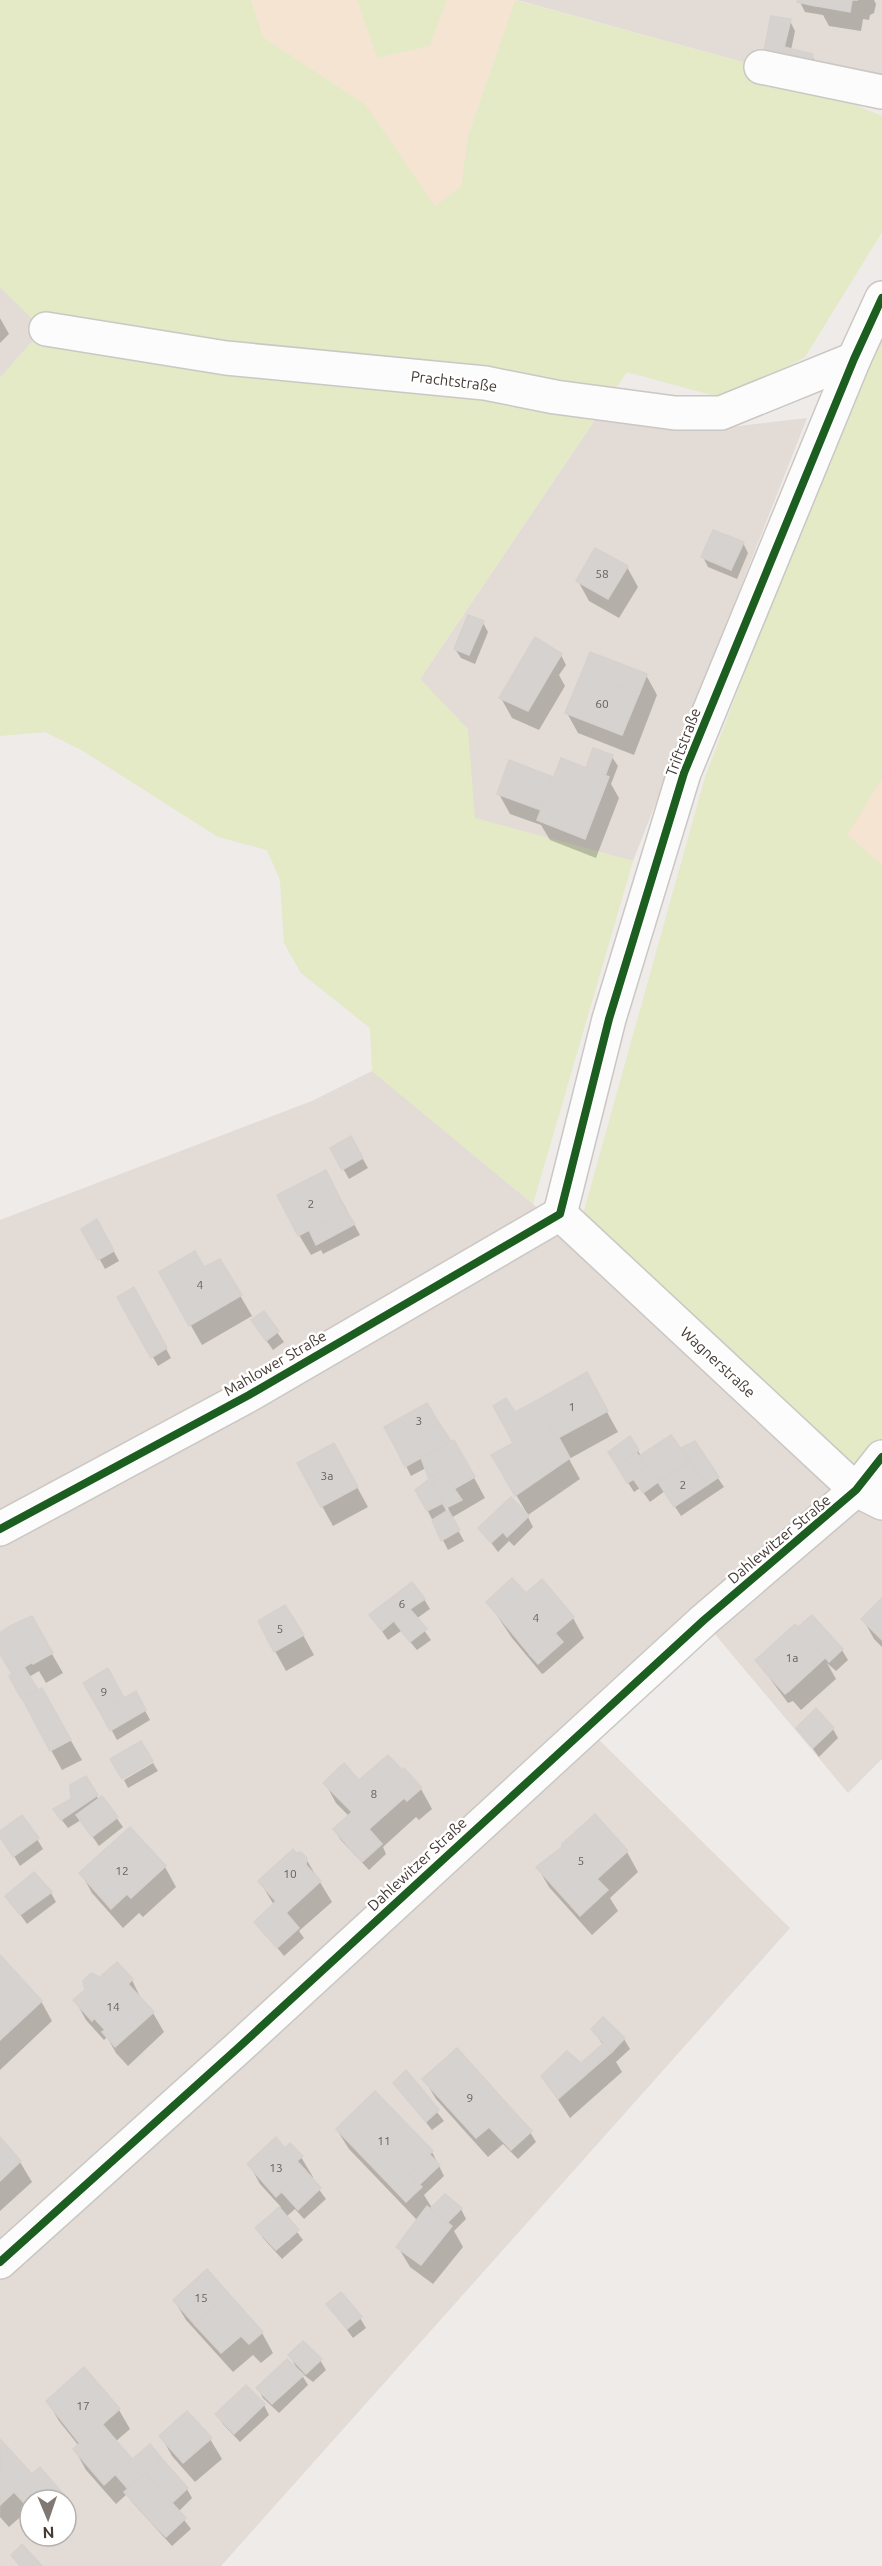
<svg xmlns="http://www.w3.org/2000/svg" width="882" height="2566" viewBox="0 0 882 2566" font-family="Ubuntu,sans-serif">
  <rect width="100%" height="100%" fill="#eeebe8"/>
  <g fill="#e3dbd5" fill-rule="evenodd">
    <polygon points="517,0 882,0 882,85 761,67"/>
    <polygon points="0,287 43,329 0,378"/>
    <polygon points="601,411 714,429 807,418 633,861 474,818 467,729 420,679"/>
    <path d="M 372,1071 L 533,1204 L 712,1373 L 882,1457 L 882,1759 L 848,1793 L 704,1621 L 587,1728 L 790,1928 L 221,2566 L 0,2566 L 0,1220 L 312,1101 ZM 30,2500 L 66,2500 L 66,2536 L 30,2536 Z"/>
  </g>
  <g fill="#e4e9c6">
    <polygon points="0,0 251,0 263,37 366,105 435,206 461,186 468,136 515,0 761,67 882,116 882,232 805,357 726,399 627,372 420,679 468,729 475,818 633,861 533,1204 372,1071 370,1028 301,973 284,943 280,880 267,850 218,837 83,751 45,732 0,736 0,378 43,329 0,287"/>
    <polygon points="357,0 447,0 430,46 377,58"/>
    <polygon points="882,323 882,778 848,835 882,865 882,1457 856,1490 575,1243 705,777 860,369"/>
  </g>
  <g fill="#f4e4d1">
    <polygon points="251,0 357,0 377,58 430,46 447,0 515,0 468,136 461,186 435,206 366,105 263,37"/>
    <polygon points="882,778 882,865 847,835"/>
  </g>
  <g fill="#0003" fill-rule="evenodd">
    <polygon points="799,0 874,0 876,4 874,13 870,15 869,20 863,19 861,31 829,26 823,15 805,12"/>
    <polygon points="790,21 795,31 791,50 812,56 817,66 769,70"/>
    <polygon points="0,318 9,334 0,343"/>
    <polygon points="743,543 748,553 737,579 708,567 703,557"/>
    <polygon points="627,567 638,587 619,618 589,601 578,581"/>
    <polygon points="483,623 488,632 475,664 461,658 455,649"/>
    <polygon points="561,655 566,665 559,675 565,686 539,730 512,718 501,698"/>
    <polygon points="646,675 657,695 634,755 578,733 567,713"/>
    <polygon points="612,757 618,766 611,784 619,798 596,858 550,840 541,825 510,814 499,794 510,762 554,779 587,770"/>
    <polygon points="351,1138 368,1168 349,1179 332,1149"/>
    <polygon points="337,1192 360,1235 323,1254 321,1250 311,1255 299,1235"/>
    <polygon points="97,1221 119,1261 105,1269 83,1229"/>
    <polygon points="220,1261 252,1316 202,1345 161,1273 203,1269"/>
    <polygon points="134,1289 171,1358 158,1366 119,1297"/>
    <polygon points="263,1313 284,1342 273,1350 259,1330"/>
    <polygon points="586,1374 618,1432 569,1459 580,1479 528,1515 493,1456 515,1444 514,1414"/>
    <path d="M 441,1430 L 465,1461 L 485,1498 L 451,1518 L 464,1541 L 448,1550 L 417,1490 L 431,1480 L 426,1468 L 411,1476 L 406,1466 ZM 441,1495 L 450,1512 L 447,1512 L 438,1497 Z"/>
    <polygon points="630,1438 641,1456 681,1450 694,1443 724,1487 681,1516 665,1491 650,1502 640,1488 634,1492 615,1462"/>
    <polygon points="345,1465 368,1507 333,1526 322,1506"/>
    <polygon points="511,1499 528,1517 533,1527 514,1546 509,1541 498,1552 480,1528"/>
    <polygon points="512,1580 525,1596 573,1618 584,1638 544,1673 542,1674 512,1638 488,1602"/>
    <polygon points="424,1599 430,1609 416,1619 431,1640 417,1650 401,1631 388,1640 371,1615"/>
    <polygon points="882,1600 882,1647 874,1639 863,1619"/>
    <polygon points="812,1617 842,1650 848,1660 836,1671 827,1663 836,1679 801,1710 793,1701 788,1703 757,1661"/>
    <polygon points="31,1618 63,1673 46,1683 39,1671 29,1677 37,1692 42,1690 82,1760 62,1770 11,1677 14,1675 0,1651 0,1635"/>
    <polygon points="303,1635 314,1655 286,1671 275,1651"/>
    <polygon points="124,1700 141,1703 150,1720 117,1740 102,1712"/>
    <polygon points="798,1728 833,1729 838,1738 819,1757"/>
    <polygon points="153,1763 158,1771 128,1788 124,1780"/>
    <polygon points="86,1778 99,1800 102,1798 123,1827 99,1846 81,1820 68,1828 61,1819"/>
    <polygon points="359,1782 421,1789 432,1809 419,1820 416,1817 383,1847 386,1854 369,1870 340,1839 334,1829 349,1816 336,1803 325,1783"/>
    <polygon points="0,1833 37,1839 43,1849 20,1866"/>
    <polygon points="627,1852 638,1872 610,1898 618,1911 592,1935 549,1887 538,1868"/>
    <polygon points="306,1859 332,1902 299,1931 304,1938 284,1956 256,1922 274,1905 260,1882"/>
    <polygon points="165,1867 176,1887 143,1917 139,1913 123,1928 92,1893 81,1873"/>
    <polygon points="51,1893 56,1902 27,1924 7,1896"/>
    <polygon points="0,1957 41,2001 52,2021 0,2070"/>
    <polygon points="117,1964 132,1980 142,2001 153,2013 164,2032 128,2066 116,2053 107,2037 104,2040 86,2020 75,2000"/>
    <polygon points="603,2019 624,2039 630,2049 616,2062 622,2072 570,2118 543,2077 581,2065 604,2046 593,2030"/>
    <polygon points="406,2073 444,2121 432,2130 395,2083"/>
    <polygon points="424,2079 530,2132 536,2142 518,2159 503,2144 488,2157 436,2099"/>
    <polygon points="337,2130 432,2152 444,2176 424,2195 432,2208 461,2209 466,2219 454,2231 463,2247 433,2284 410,2267 398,2247 418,2221 349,2149"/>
    <polygon points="0,2140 20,2162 32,2182 0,2211"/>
    <polygon points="301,2157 313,2177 311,2179 326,2199 304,2219 295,2209 286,2217 303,2240 282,2259 263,2238 257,2228 281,2207 260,2184 249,2164"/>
    <polygon points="207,2271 262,2333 273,2353 261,2363 253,2355 233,2372 186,2320 174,2300"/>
    <polygon points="328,2304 360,2318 366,2328 353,2338"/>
    <polygon points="290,2356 320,2360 326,2370 313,2382 300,2372 308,2385 279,2413 263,2398 258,2388 299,2372"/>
    <polygon points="48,2402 119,2410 130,2429 115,2442 132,2461 187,2489 192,2498 178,2512 191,2529 172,2546 132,2502 127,2494 116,2504 86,2470 75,2450 79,2446 59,2421"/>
    <polygon points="264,2405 269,2415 240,2442 223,2424 217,2415"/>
    <polygon points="161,2436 210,2439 222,2459 195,2482 172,2456"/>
    <polygon points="1,2442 32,2476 66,2500 30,2500 30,2515 27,2511 9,2527 0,2517"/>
    <polygon points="66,2500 76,2517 66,2525"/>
  </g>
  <g fill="#d6d2cf" stroke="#d7d1cd" stroke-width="1.5">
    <polygon points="798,0 817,0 816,6 797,2"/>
    <polygon points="817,0 858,0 852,0 850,12 816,6"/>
    <polygon points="771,16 791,19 780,64 762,60"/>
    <polygon points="784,47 813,54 809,70 780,64"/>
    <polygon points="713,530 744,542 731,570 701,557"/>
    <polygon points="595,548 628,566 608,599 576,581"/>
    <polygon points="468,615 484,621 469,655 454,649"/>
    <polygon points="535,637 562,654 555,665 528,649"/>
    <polygon points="528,649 555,665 528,711 499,698"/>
    <polygon points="590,652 647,674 639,694 582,672"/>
    <polygon points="582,672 639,694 622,735 565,713"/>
    <polygon points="593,748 613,755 605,776 586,768"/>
    <polygon points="561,758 609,777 585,839 537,820"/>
    <polygon points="509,760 553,777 541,810 497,794"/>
    <polygon points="351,1136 363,1158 342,1170 330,1148"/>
    <polygon points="326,1170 346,1211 298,1236 277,1195"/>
    <polygon points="346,1211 355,1224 316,1245 309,1230"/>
    <polygon points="97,1219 114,1251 98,1260 81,1229"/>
    <polygon points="195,1251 204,1267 220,1259 242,1295 189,1326 159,1272"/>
    <polygon points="134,1287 167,1348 151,1358 117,1297"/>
    <polygon points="264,1311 279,1331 266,1341 251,1320"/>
    <polygon points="587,1372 608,1411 556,1439 536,1401"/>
    <polygon points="506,1398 515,1412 536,1401 542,1413 508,1433 493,1406"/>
    <polygon points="427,1403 439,1423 411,1439 400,1418"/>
    <polygon points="542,1413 555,1436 499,1468 491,1455 513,1443 508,1433"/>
    <polygon points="400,1418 411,1439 395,1447 384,1427"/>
    <polygon points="439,1423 451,1441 421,1458 411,1439"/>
    <polygon points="671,1435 690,1461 658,1482 639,1456"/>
    <polygon points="555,1436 556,1439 559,1438 570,1458 515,1496 499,1468"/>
    <polygon points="630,1436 639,1450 617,1466 608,1452"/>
    <polygon points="411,1439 421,1458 405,1467 395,1447"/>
    <polygon points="454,1440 475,1477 454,1489 442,1471 429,1479 421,1458"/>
    <polygon points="695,1441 719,1477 707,1485 681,1448"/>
    <polygon points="334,1443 358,1487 321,1507 297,1463"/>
    <polygon points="636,1452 647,1467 632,1477 634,1479 627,1483 617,1466"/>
    <polygon points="690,1461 707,1485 674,1507 658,1482"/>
    <polygon points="647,1467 658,1482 643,1493 632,1477"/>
    <polygon points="442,1471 462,1500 446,1508 429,1479"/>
    <polygon points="429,1479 443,1503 427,1511 415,1490"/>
    <polygon points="511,1497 529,1516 507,1537 503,1532 491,1543 478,1528"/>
    <polygon points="448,1510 460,1530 441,1541 432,1520"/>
    <polygon points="512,1578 526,1593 499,1617 486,1602"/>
    <polygon points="542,1579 574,1617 530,1655 499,1617"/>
    <polygon points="412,1582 425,1599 410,1609 409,1608 382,1631 369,1615"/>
    <polygon points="882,1598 882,1640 861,1619"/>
    <polygon points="285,1605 304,1635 274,1652 258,1621"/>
    <polygon points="409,1608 427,1629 410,1642 393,1620"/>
    <polygon points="812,1615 843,1649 829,1662 798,1627"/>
    <polygon points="32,1616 53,1653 33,1664 12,1625"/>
    <polygon points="795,1624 825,1658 789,1691 780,1681 776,1684 764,1671 768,1667 759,1657"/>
    <polygon points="12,1625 33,1662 12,1674 0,1654 0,1633"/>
    <polygon points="555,1633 563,1642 538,1664 530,1655"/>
    <polygon points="759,1657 768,1667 764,1671 755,1660"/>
    <polygon points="24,1667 38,1690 21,1698 9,1676"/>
    <polygon points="108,1668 124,1698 100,1712 83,1683"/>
    <polygon points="780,1681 789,1691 785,1694 776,1684"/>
    <polygon points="42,1688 71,1740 50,1751 22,1698"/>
    <polygon points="136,1691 146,1710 110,1731 100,1712"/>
    <polygon points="816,1708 834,1728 813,1748 796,1728"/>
    <polygon points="141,1741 153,1761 122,1779 110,1759"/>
    <polygon points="388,1755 402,1770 404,1768 422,1788 407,1801 404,1798 369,1829 323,1783 344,1763 359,1780"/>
    <polygon points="86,1776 98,1795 61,1820 53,1809 71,1799 70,1785"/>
    <polygon points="102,1796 118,1817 92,1837 76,1815"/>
    <polygon points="353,1811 382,1844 362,1862 333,1829"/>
    <polygon points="595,1814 628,1851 597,1879 608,1890 580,1916 536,1867 562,1847 562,1844"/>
    <polygon points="22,1815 39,1838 13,1857 0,1837 0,1831"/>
    <polygon points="130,1827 166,1866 131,1898 127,1894 111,1909 79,1873"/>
    <polygon points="293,1849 296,1853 301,1852 307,1858 306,1865 321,1881 286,1913 258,1881"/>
    <polygon points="34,1872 52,1892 20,1915 5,1896"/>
    <polygon points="276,1901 299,1928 277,1948 254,1922"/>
    <polygon points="0,1955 42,2001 0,2040"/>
    <polygon points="117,1962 133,1979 128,1984 154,2012 115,2047 102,2032 105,2030 94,2018 92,2021 73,2000 85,1990 83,1981 91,1973 100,1977"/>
    <polygon points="603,2017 625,2038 612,2052 591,2029"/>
    <polygon points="604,2043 612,2052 558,2099 541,2076 567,2051 581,2063"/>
    <polygon points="457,2048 517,2115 500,2130 494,2123 476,2138 422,2079"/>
    <polygon points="406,2070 439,2110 426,2122 393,2083"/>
    <polygon points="375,2091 433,2151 409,2174 422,2187 406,2202 336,2129"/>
    <polygon points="517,2115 532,2131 511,2150 489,2127 494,2123 500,2130"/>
    <polygon points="0,2137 21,2161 0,2181"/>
    <polygon points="276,2137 285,2148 290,2143 303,2156 297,2161 305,2170 276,2197 247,2164"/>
    <polygon points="429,2154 440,2165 420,2184 409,2174"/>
    <polygon points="305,2170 321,2188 298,2210 281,2191"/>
    <polygon points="445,2194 462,2208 448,2222 430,2209"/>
    <polygon points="427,2206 452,2226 421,2265 396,2247"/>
    <polygon points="279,2207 299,2230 289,2239 269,2216"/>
    <polygon points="269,2216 289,2239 276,2250 255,2228"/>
    <polygon points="207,2269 229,2294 195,2325 173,2300"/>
    <polygon points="341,2292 362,2317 347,2329 326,2304"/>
    <polygon points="229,2294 263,2332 249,2344 241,2336 221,2353 195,2325"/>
    <polygon points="303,2341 322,2359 306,2374 288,2355"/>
    <polygon points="287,2359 304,2375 272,2404 256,2388"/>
    <polygon points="84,2367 120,2409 80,2444 46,2401"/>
    <polygon points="246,2385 265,2404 234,2434 215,2414"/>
    <polygon points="187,2411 212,2438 183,2463 159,2436"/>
    <polygon points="102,2424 132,2459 104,2485 73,2449"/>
    <polygon points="1,2440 32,2474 40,2467 65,2496 61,2500 30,2500 30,2509 14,2492 0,2505"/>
    <polygon points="150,2444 162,2459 128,2489 115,2474"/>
    <polygon points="162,2459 188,2488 172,2503 145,2474"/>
    <polygon points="145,2474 172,2503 152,2523 124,2492"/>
    <polygon points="172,2503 186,2518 166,2537 152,2523"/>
    <polygon points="22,2544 42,2566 20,2566 11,2555"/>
  </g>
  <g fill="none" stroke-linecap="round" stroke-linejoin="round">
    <g stroke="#cbc7c4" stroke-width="36">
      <g id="minor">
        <polyline points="761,67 882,92"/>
        <polyline points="46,329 226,358 485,383 555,397 675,413 721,413 854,359"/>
        <polyline points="560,1214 609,1019 684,773 854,359 882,298"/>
        <polyline points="560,1214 856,1490 882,1503"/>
        <polyline points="0,1529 249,1395 560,1214"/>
        <polyline points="0,2262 238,2048 704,1620 856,1490 882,1457"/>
      </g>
    </g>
    <use href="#minor" stroke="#fcfcfc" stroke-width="33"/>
    <g stroke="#fff" stroke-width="11">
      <g id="cycleway">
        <polyline points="0,1529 249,1395 560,1214 609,1019 684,773 854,359 882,298"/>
        <polyline points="0,2262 238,2048 704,1620 856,1490 882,1457"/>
      </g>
    </g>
    <use href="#cycleway" stroke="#1b5e20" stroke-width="8"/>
  </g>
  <g text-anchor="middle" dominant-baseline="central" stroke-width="5" stroke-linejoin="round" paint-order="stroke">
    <g font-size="12" fill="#6a625c">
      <text x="602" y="573">58</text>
      <text x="602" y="703">60</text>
      <text x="311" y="1203">2</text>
      <text x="200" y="1284">4</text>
      <text x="572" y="1406">1</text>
      <text x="419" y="1420">3</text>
      <text x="327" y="1475">3a</text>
      <text x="683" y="1484">2</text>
      <text x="402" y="1603">6</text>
      <text x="536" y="1617">4</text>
      <text x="280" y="1628">5</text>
      <text x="792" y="1657">1a</text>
      <text x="104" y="1691">9</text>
      <text x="374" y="1793">8</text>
      <text x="581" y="1860">5</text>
      <text x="122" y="1870">12</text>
      <text x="290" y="1873">10</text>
      <text x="113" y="2006">14</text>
      <text x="470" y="2097">9</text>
      <text x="384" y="2140">11</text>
      <text x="276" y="2167">13</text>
      <text x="201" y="2297">15</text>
      <text x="83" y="2405">17</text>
    </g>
    <g font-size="15" fill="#443a34" stroke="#fff">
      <text transform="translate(454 381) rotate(7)">Prachtstraße</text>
      <text transform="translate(683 742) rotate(-69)">Triftstraße</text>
      <text transform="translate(718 1362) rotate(43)">Wagnerstraße</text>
      <text transform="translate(275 1363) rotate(-30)">Mahlower Straße</text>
      <text transform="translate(779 1539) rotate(-40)">Dahlewitzer Straße</text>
      <text transform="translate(417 1864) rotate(-43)">Dahlewitzer Straße</text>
    </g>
  </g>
  <g transform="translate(48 2518) rotate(178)"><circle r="28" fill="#ffffff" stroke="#b4b0ae" stroke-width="1.5"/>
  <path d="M0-4.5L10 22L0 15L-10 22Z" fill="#807873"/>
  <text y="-9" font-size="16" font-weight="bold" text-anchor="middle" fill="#443a34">N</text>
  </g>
</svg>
